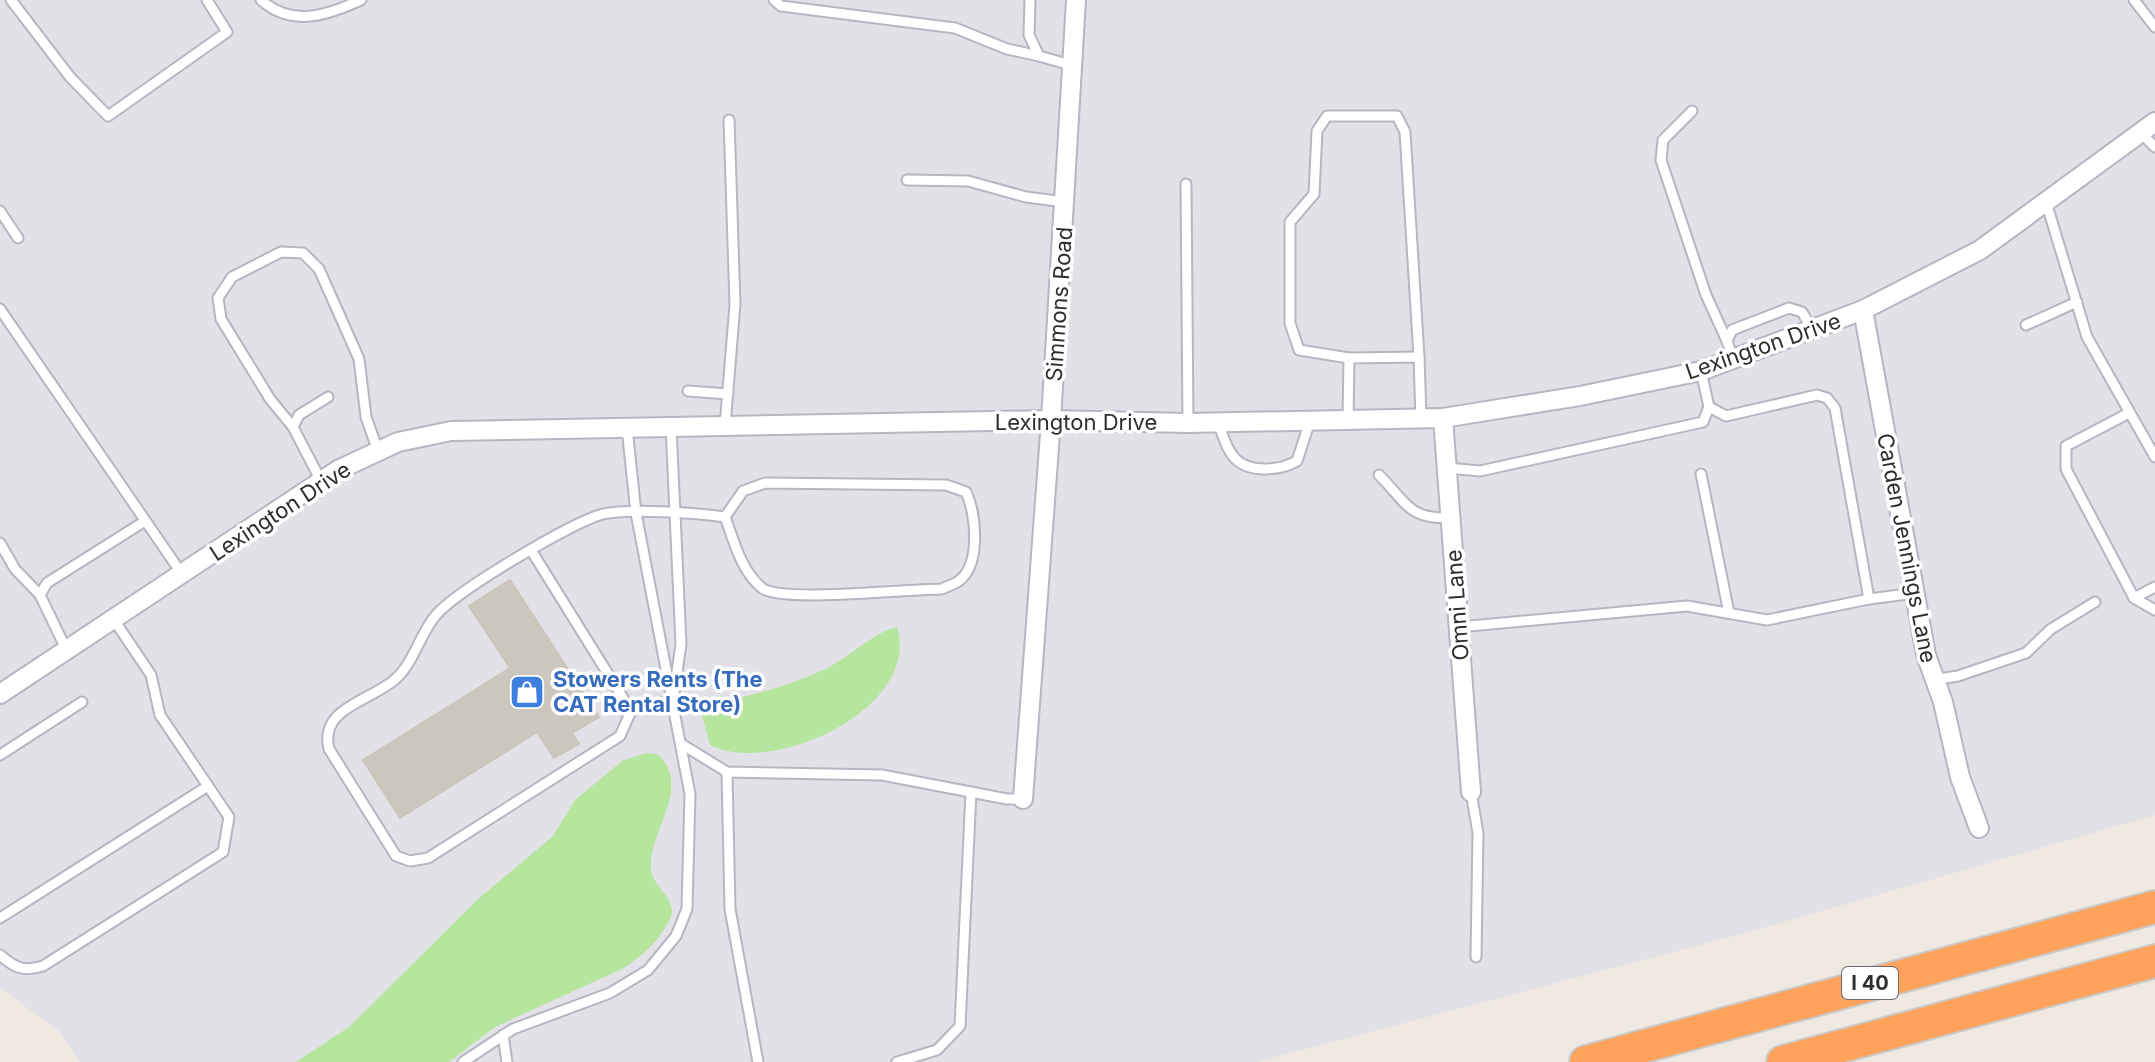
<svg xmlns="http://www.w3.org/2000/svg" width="2155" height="1062" viewBox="0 0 2155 1062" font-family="Inter,sans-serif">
  <rect width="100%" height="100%" fill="#efe9e1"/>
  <polygon fill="#e3e1e8" points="0,0 2155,0 2155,815 1753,931 1257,1062 80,1062 59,1031 0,988"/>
  <g fill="#b6e59e">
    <path d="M 897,627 C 922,708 774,777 710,745 L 700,708 C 743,697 787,688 827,668 C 852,656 870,634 897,627 Z"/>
    <path d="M 646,753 L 658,754 C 693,790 648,829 651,870 C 652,886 679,900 670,919 C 661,939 642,956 624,968 L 495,1027 L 449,1062 L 296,1062 L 349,1027 L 477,900 L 553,836 L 575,800 L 622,761 Z"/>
  </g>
  <polygon fill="#cbc7bf" stroke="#cbc5ba" stroke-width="2" points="510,580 599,717 572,733 579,744 554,758 537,732 400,818 363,760 510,668 469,606"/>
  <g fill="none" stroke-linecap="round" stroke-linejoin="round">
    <g stroke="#b4b7c1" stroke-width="13">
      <g id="lane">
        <polyline points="11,0 70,77 108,116 227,32 207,0"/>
        <path d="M 261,0 C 292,28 328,15 361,0"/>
        <polyline points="774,0 781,6 955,28 1007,49 1039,56"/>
        <polyline points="1030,0 1029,35 1039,56 1074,66"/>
        <polyline points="2134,0 2155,27"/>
        <polyline points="1692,111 1663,140 1661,160 1706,295 1727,341"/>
        <polyline points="2140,132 2155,147"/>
        <polyline points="907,180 968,181 1026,197 1065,202"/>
        <polyline points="1186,184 1188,423"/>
        <polyline points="2046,202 2087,337 2155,457"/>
        <polyline points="0,211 18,238"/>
        <polyline points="0,309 182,574"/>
        <polyline points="2026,325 2077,302"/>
        <polyline points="1349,358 1299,350 1290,323 1290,222 1314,194 1317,131 1327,116 1397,116 1405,132 1419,357"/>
        <polyline points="1733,359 1727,341 1732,330 1789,308 1802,312 1812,329"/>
        <polyline points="688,391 728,394"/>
        <polyline points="2129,413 2066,446 2066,469 2134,598 2155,587"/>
        <polyline points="1348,420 1349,358 1419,357 1421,418"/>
        <path d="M 1218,422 C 1228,451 1233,470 1267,469 C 1279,468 1286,467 1297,461 L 1310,421"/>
        <polyline points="725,426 735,304 729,120"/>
        <polyline points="293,427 270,399 221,319 218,298 232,277 281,252 303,253 319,269 359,359 366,417 378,451"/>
        <polyline points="671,427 681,644 674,693"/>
        <polyline points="1447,468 1480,471 1703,422 1709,407"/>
        <polyline points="1701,474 1729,613"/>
        <path d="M 1379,475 C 1408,504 1408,519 1451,518"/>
        <polyline points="321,481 293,427 299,415 328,397"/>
        <polyline points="0,543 15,569 40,595"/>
        <polyline points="531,550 631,711"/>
        <polyline points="2134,598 2155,610"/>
        <polyline points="1869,599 1915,593"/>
        <polyline points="1459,627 1687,606 1767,620 1869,599 1835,408 1827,398 1817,395 1726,416 1709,407 1701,371"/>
        <polyline points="67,651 40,595 47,583 145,521"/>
        <polyline points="1932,680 1958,676 2026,653 2051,629 2095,602"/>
        <path d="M 631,711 L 620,736 L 428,858 L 410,861 L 396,856 L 329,749 C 319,709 367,702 393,681 C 413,666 420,633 436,615 C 458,590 572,522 603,514 C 628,508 698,513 725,517 C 734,541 741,571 762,588 C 781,603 910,589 942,589 C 947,586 956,584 960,580 C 981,563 976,513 966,492 L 946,485 L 765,483 L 743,491 L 725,517"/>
        <polyline points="631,711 673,700"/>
        <polyline points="683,745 727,772 882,775 1007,799 1023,799"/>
        <polyline points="0,755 82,702"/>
        <polyline points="727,772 730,909 758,1062"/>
        <polyline points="1471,792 1478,833 1476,957"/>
        <polyline points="0,918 208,786"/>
        <path d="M 0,955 C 15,968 24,972 43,966 L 223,852 L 229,817 L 160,715 L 151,675 L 114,620"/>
        <polyline points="503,1035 507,1062"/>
        <polyline points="463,1062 513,1029 610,993 648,970 676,936 687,909 690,794 636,513 627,428"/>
        <polyline points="897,1062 937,1050 960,1026 971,792"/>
      </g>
    </g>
    <g stroke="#b4b7c1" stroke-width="22">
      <g id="street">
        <polyline points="1863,310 1926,655 1943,702 1960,777 1979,828"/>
        <polyline points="1443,418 1471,792"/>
        <polyline points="0,694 338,470 398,442 451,431 1051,420 1188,423 1443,418 1580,396 1701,371 1863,310 1980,250 2155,122"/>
        <polyline points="1023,799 1051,420 1076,0"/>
      </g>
    </g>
    <g stroke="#c9c9c9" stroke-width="36">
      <g id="highway">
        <polyline points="1586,1062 2155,907"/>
        <polyline points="1783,1062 2155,961"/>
      </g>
    </g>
    <use href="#lane" stroke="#fff" stroke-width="9"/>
    <use href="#street" stroke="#fff" stroke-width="18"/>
    <use href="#highway" stroke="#ffa35c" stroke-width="32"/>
  </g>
  <defs>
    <g id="shop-square" transform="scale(1.8)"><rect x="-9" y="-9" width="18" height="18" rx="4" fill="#3f7fe0" stroke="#fff"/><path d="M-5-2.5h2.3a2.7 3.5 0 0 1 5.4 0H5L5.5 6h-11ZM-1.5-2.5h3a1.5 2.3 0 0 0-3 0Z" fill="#fff"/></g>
  </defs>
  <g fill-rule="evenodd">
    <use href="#shop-square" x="527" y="692"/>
  </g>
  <g text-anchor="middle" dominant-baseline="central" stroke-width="7" stroke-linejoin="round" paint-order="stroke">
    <rect fill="#fff" stroke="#6d6d6d" stroke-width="2" x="1842" y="967" width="56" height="32" rx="6"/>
    <g font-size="20" font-weight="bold" fill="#2e2e2e">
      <text x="1870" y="983">I 40</text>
    </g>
    <g font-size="22" fill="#2e2e2e" stroke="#fff">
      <text transform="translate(1059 304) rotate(-86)">Simmons Road</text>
      <text transform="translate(1763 346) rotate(-19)">Lexington Drive</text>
      <text x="1076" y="422">Lexington Drive</text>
      <text transform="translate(280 511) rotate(-33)">Lexington Drive</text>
      <text transform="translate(1907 548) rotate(79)">Carden Jennings Lane</text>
      <text transform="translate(1457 605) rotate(-94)">Omni Lane</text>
    </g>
    <g font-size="22" font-weight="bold" fill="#366cbe" stroke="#fff" text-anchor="start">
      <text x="553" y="679">Stowers Rents (The<tspan x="553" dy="25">CAT Rental Store)</tspan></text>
    </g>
  </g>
</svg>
